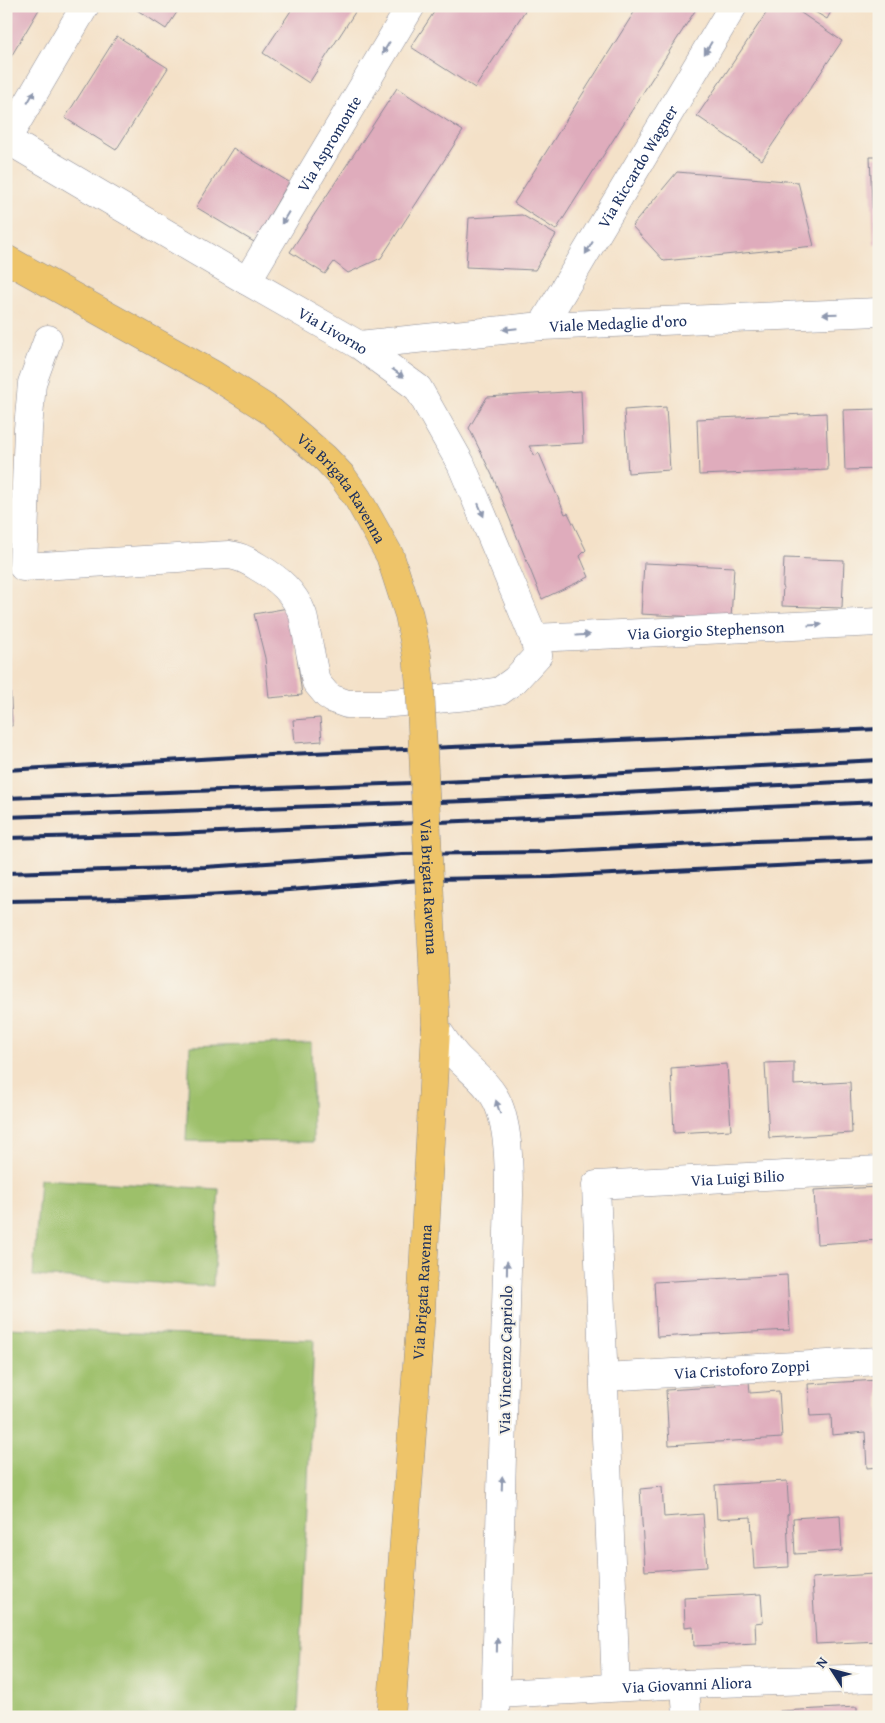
<svg xmlns="http://www.w3.org/2000/svg" width="885" height="1723" viewBox="0 0 885 1723" font-family="'Gentium Book Plus',serif">
  <rect width="100%" height="100%" fill="#f7f3e8"/>
  <filter id="ink" filterUnits="userSpaceOnUse"><feTurbulence type="fractalNoise" baseFrequency=".02" numOctaves="2"/><feDisplacementMap in="SourceGraphic" scale="10" xChannelSelector="R" yChannelSelector="G"/><feConvolveMatrix kernelMatrix="1 2 1 2 8 2 1 2 1" color-interpolation-filters="sRGB"/></filter>
  <filter id="wash" filterUnits="userSpaceOnUse"><feTurbulence type="fractalNoise" baseFrequency=".0096" numOctaves="4" result="noise"/><feDisplacementMap in="SourceGraphic" scale="20" xChannelSelector="R" yChannelSelector="G"/><feGaussianBlur stdDeviation="1.12" result="paint"/><feColorMatrix in="noise" values="0 0 0 0 0 0 0 0 0 0 0 0 0 0 0 0 0 1.4 0 .05"/><feComposite in="paint" operator="in"/></filter>
  <g filter="url(#wash)">
    <rect width="100%" height="100%" fill="#f4e1c8"/>
    <g fill="#9dc06a" stroke="#5c7864">
      <polygon points="311,1042 313,1142 186,1141 190,1046"/>
      <polygon points="40,1179 219,1189 213,1286 33,1276"/>
      <polygon points="6,1328 314,1340 298,1717 6,1717"/>
    </g>
    <g id="blocks">
      <g fill="#dfacbc">
        <polygon points="6,6 41,6 6,65"/>
        <polygon points="131,6 181,6 166,29"/>
        <polygon points="294,6 359,6 309,83 263,53"/>
        <polygon points="438,6 528,6 475,88 411,47"/>
        <polygon points="638,6 698,6 556,230 514,203"/>
        <polygon points="771,6 791,6 842,41 762,160 697,116"/>
        <polygon points="805,6 834,6 827,19"/>
        <polygon points="117,36 168,68 116,150 65,118"/>
        <polygon points="397,88 463,131 381,258 348,273 334,262 325,274 290,252"/>
        <polygon points="233,148 289,182 254,242 196,207"/>
        <polygon points="870,157 879,157 879,244 874,245"/>
        <polygon points="677,172 798,182 814,246 664,261 632,226"/>
        <polygon points="522,215 556,235 535,270 466,267 469,218"/>
        <polygon points="581,391 583,443 529,446 535,456 539,453 565,514 568,513 586,550 580,556 589,577 542,599 493,477 469,428 487,397"/>
        <polygon points="666,407 670,470 628,473 624,410"/>
        <polygon points="879,409 879,469 845,470 843,410"/>
        <polygon points="826,413 828,470 699,475 697,419"/>
        <polygon points="784,558 844,560 842,608 782,606"/>
        <polygon points="644,563 734,567 731,619 641,614"/>
        <polygon points="288,608 295,641 302,695 269,698 265,658 254,614"/>
        <polygon points="6,636 8,636 12,726 6,726"/>
        <polygon points="320,718 322,741 295,743 293,720"/>
        <polygon points="794,1062 794,1085 850,1082 852,1133 769,1138 765,1063"/>
        <polygon points="727,1064 731,1130 674,1133 671,1068"/>
        <polygon points="879,1187 879,1240 817,1244 814,1190"/>
        <polygon points="787,1275 790,1330 657,1337 654,1282"/>
        <polygon points="879,1380 879,1467 867,1468 865,1432 832,1435 831,1415 810,1416 808,1384"/>
        <polygon points="749,1381 750,1393 779,1391 782,1438 669,1445 666,1390 715,1387 714,1383"/>
        <polygon points="787,1481 789,1514 787,1515 789,1567 754,1569 751,1517 717,1519 715,1485"/>
        <polygon points="662,1487 664,1517 703,1514 707,1567 645,1571 640,1489"/>
        <polygon points="840,1515 842,1551 795,1554 793,1518"/>
        <polygon points="874,1574 875,1579 879,1578 879,1641 816,1644 812,1578"/>
        <polygon points="761,1594 763,1622 755,1623 756,1643 694,1646 693,1626 685,1627 684,1598"/>
        <polygon points="857,1707 857,1717 781,1717 780,1711"/>
      </g>
    </g>
  </g>
  <g filter="url(#ink)">
    <use href="#blocks" fill-opacity="0" stroke="#888893" stroke-width="1"/>
    <g fill="none" stroke-linecap="round" stroke-linejoin="round">
      <g stroke="#888893" stroke-width="29">
        <g id="minor">
          <path id="s1" d="M 6,139 L 247,281 L 359,345 L 418,388 L 461,464 L 534,638 L 538,655 L 515,680 L 500,691 L 469,696 L 381,704 L 347,704 L 333,699 L 327,695 L 316,682 L 303,615 C 294,592 279,579 258,567 C 249,561 240,556 229,555 L 23,567 L 28,429 L 32,383 L 48,339"/>
          <polyline points="7,139 85,6"/>
          <path id="s2" d="M 247,281 L 411,6"/>
          <path id="s3" d="M 542,326 L 733,6"/>
          <path id="s4" d="M 359,345 L 542,326 L 879,312"/>
          <path id="s5" d="M 534,638 L 879,622"/>
          <path d="M 436,1028 C 443,1038 450,1050 459,1059 C 471,1071 485,1081 494,1096 C 509,1120 509,1167 509,1195 L 495,1717"/>
          <path id="s6" d="M 604,1377 L 879,1361"/>
          <polyline points="685,1684 687,1717"/>
          <path id="s7" d="M 616,1687 L 596,1185 L 879,1170"/>
          <path id="s8" d="M 496,1694 L 685,1684 L 879,1678"/>
        </g>
      </g>
      <g stroke="#888893" stroke-width="29">
        <g id="major">
          <path id="s9" d="M 6,259 L 214,375 L 272,412 L 325,458 L 342,476 L 358,499 L 390,556 L 409,615 L 417,656 L 420,685"/>
          <path id="s10" d="M 391,1717 L 421,1311 L 436,1028"/>
        </g>
      </g>
      <use href="#minor" stroke="#fff" stroke-width="28"/>
      <use href="#major" stroke="#eec469" stroke-width="28"/>
      <g stroke="#1b2f5e" stroke-width="4">
        <polyline points="6,770 288,754 879,729"/>
        <polyline points="6,798 466,781 879,760"/>
        <polyline points="6,817 467,801 879,780"/>
        <polyline points="6,838 176,834 879,802"/>
        <polyline points="6,873 205,867 402,854 546,852 756,841 879,837"/>
        <polyline points="6,901 124,899 262,892 435,879 552,877 879,861"/>
      </g>
      <g stroke="#888893" stroke-width="29" stroke-linecap="butt">
        <g id="major-bridge">
          <path id="s11" d="M 420,685 L 436,1028"/>
        </g>
      </g>
      <use href="#major-bridge" stroke="#eec469" stroke-width="28"/>
    </g>
    <defs><path id="oneway-solid" d="M-6-.8H1V-3.2L6.5 0L1 3.2V.8H-6Z" transform="scale(1.25)"/></defs>
    <g fill="#8d97ae">
      <use href="#oneway-solid" transform="translate(386 48) rotate(121)"/>
      <use href="#oneway-solid" transform="translate(708 48) rotate(121)"/>
      <use href="#oneway-solid" transform="translate(31 97) rotate(-60)"/>
      <use href="#oneway-solid" transform="translate(285 218) rotate(121)"/>
      <use href="#oneway-solid" transform="translate(589 248) rotate(121)"/>
      <use href="#oneway-solid" transform="translate(830 314) rotate(178)"/>
      <use href="#oneway-solid" transform="translate(510 329) rotate(174)"/>
      <use href="#oneway-solid" transform="translate(398 373) rotate(36)"/>
      <use href="#oneway-solid" transform="translate(481 510) rotate(67)"/>
      <use href="#oneway-solid" transform="translate(815 625) rotate(-3)"/>
      <use href="#oneway-solid" transform="translate(583 635) rotate(-3)"/>
      <use href="#oneway-solid" transform="translate(498 1107) rotate(-108)"/>
      <use href="#oneway-solid" transform="translate(507 1268) rotate(-89)"/>
      <use href="#oneway-solid" transform="translate(502 1483) rotate(-88)"/>
      <use href="#oneway-solid" transform="translate(497 1645) rotate(-89)"/>
    </g>
  </g>
  <g text-anchor="middle" dominant-baseline="central" stroke-width="4" stroke-linejoin="round" paint-order="stroke">
    <g font-size="16" fill="#1b2f5e" stroke="#f7f3e8">
      <text stroke="none"><textPath href="#s2" startOffset="160">Via Aspromonte</textPath></text>
      <text stroke="none"><textPath href="#s3" startOffset="186">Via Riccardo Wagner</textPath></text>
      <text stroke="none"><textPath href="#s4" startOffset="260">Viale Medaglie d'oro</textPath></text>
      <text stroke="none"><textPath href="#s1" startOffset="379">Via Livorno</textPath></text>
      <text stroke="none"><textPath href="#s9" startOffset="411">Via Brigata Ravenna</textPath></text>
      <text stroke="none"><textPath href="#s5" startOffset="172">Via Giorgio Stephenson</textPath></text>
      <text stroke="none"><textPath href="#s11" startOffset="202">Via Brigata Ravenna</textPath></text>
      <text stroke="none"><textPath href="#s7" startOffset="644">Via Luigi Bilio</textPath></text>
      <text stroke="none"><textPath href="#s10" startOffset="426">Via Brigata Ravenna</textPath></text>
      <text transform="translate(505 1360) rotate(-89)">Via Vincenzo Capriolo</text>
      <text stroke="none"><textPath href="#s6" startOffset="138">Via Cristoforo Zoppi</textPath></text>
      <text stroke="none"><textPath href="#s8" startOffset="191">Via Giovanni Aliora</textPath></text>
    </g>
  </g>
  <rect width="885" height="1723" fill="none" stroke="#f7f3e8" stroke-width="25"/>
  <g transform="translate(832 1670) rotate(306)" stroke="#f7f3e8" stroke-width="4" paint-order="stroke">
  <path d="M0-4L9 19L0 12L-9 19Z" fill="#1b2f5e"/>
  <text y="-8" font-size="14" font-weight="bold" text-anchor="middle" fill="#1b2f5e">N</text>
  </g>
</svg>
